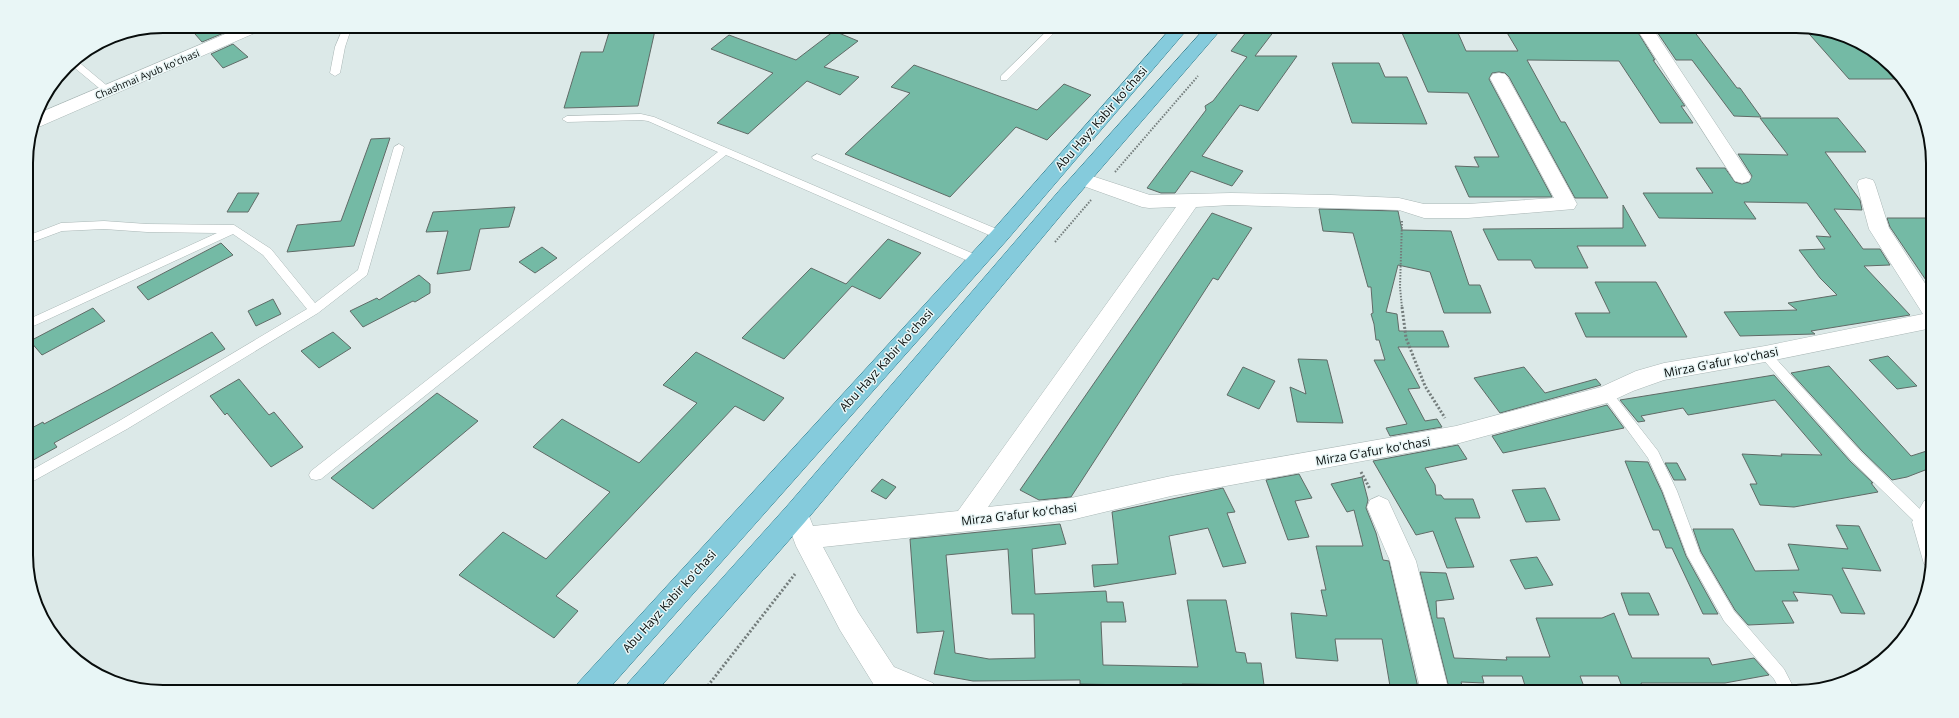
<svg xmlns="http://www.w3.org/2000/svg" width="1959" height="718" viewBox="0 0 1959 718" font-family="'Open Sans',sans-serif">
  <rect width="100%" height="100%" fill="#dce9e8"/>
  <g fill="#74baa5" stroke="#606b67" fill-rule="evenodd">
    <polygon points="188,26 230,26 231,30 202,42"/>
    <polygon points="611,26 656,26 638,106 564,108 581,52 603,52"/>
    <polygon points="1251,26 1278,26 1255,56 1297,56 1258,111 1240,105 1202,156 1243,171 1232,186 1191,171 1175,193 1161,193 1147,188 1206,110 1205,106 1213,101 1247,57 1231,51"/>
    <polygon points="1399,26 1455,26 1466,51 1518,51 1503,26 1634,26 1655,60 1653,60 1685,106 1681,106 1693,123 1660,123 1619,61 1527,60 1561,122 1565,122 1608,198 1575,198 1509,77 1505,73 1499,72 1492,73 1489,79 1552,197 1469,197 1455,166 1479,167 1474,157 1499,157 1468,93 1428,92"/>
    <polygon points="1653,26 1690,26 1737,88 1740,88 1761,117 1734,116 1692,60 1676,60"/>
    <polygon points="1803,27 1840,33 1899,73 1903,79 1849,79"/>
    <polygon points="834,31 858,41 824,67 859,77 840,95 807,81 748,134 717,123 773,73 711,49 729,35 796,60"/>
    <polygon points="233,44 248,57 223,68 211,54"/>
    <polygon points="1332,63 1379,63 1385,77 1407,77 1427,124 1352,123"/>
    <polygon points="914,65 1037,110 1064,84 1091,95 1047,140 1016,127 950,197 845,154 910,93 891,87"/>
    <polygon points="1760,118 1838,118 1866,152 1825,152 1860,200 1862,210 1834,209 1863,249 1880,249 1890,265 1864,266 1910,315 1811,331 1815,334 1740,336 1724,312 1797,310 1788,303 1837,295 1820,278 1799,250 1825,249 1816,236 1831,237 1807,203 1744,202 1756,219 1659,218 1643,193 1713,193 1696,168 1725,168 1735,182 1742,184 1749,182 1752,176 1738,154 1788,155"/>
    <polygon points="390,138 354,246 287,252 297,225 341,221 371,139"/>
    <polygon points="238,193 259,193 248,212 227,212"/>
    <polygon points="1623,205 1646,246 1577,246 1588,268 1535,268 1531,260 1498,260 1483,229 1623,228"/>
    <polygon points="515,207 509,227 480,229 470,270 437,274 448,231 426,232 433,212"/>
    <polygon points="1319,209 1398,211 1402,230 1451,231 1469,285 1480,285 1491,313 1444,313 1430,272 1398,265 1386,312 1397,314 1399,331 1443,331 1449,347 1398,347 1420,388 1408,389 1425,421 1437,419 1442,427 1390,436 1386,428 1407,424 1374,360 1385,360 1379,340 1376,340 1374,324 1371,314 1373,313 1371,287 1368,287 1353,233 1323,231"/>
    <polygon points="1212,213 1252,228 1218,280 1213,278 1071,497 1039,500 1020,490"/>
    <polygon points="1887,218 1932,218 1932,289 1890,227"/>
    <polygon points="888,239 921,253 880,299 852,286 784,359 742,338 811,268 846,284"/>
    <polygon points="221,243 233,255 148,300 137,287"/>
    <polygon points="542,247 557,258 535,273 519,262"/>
    <polygon points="419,275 430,284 430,293 415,302 413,301 363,327 350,311 377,298 379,300"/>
    <polygon points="1595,282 1656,282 1687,337 1586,337 1575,313 1610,313"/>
    <polygon points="273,299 281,314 256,326 248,311"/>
    <polygon points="93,308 105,321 42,355 30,341"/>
    <polygon points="212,332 225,349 54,443 57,447 28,463 28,430 43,422 44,424 110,389"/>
    <polygon points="333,332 351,348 319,368 301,351"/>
    <polygon points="696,352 784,398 764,421 735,406 556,596 578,611 554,638 459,575 503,532 546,559 610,492 533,447 562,419 639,463 697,403 663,385"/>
    <polygon points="1888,356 1917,386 1897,389 1869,360"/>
    <polygon points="1298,359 1327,360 1343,423 1297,422 1290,387 1306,394"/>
    <polygon points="1829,366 1911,456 1933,449 1933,467 1907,477 1892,480 1862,451 1791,373"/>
    <polygon points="1243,367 1275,381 1259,409 1227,395"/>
    <polygon points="1524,367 1545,393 1596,379 1601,385 1500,413 1474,378"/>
    <polygon points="1774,375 1850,461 1873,483 1871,483 1878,492 1794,507 1760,505 1750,484 1757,484 1742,454 1782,456 1781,454 1822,455 1775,400 1688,415 1683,408 1641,416 1645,421 1638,422 1620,400"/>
    <polygon points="239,379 269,415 274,412 303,447 271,467 227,413 225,415 210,396"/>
    <polygon points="437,393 478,421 373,509 331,478"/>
    <polygon points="1607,405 1624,428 1503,453 1492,436"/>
    <polygon points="1458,445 1467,459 1425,468 1435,485 1436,495 1441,495 1444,499 1473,499 1480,518 1455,518 1474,567 1447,568 1433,531 1416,535 1373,461"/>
    <polygon points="1625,461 1648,462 1662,492 1686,556 1718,614 1703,614 1672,548 1666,548 1659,530 1653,530"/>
    <polygon points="1665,463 1677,463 1686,480 1674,480"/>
    <polygon points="1299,474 1312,498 1295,501 1309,537 1288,540 1266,480"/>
    <polygon points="1362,477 1368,500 1366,508 1376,533 1383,560 1389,561 1419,692 1391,692 1382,639 1335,639 1338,661 1296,658 1291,613 1327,616 1321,590 1326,590 1316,546 1363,546 1354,510 1347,512 1331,484"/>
    <polygon points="882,479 896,487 886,499 871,491"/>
    <polygon points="1223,488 1235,512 1227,513 1246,563 1223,567 1208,528 1169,536 1176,574 1094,587 1092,565 1118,564 1112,512"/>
    <polygon points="1545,488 1560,520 1526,522 1512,490"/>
    <path d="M 1060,524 L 1066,544 L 1032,549 L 1035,594 L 1106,591 L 1107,602 L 1123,602 L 1126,622 L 1101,622 L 1103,665 L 1198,667 L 1187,600 L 1226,600 L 1236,652 L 1245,653 L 1247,663 L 1261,663 L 1264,685 L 1182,684 L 1182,686 L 1080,684 L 1080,680 L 973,681 L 934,674 L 944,631 L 917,633 L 910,539 ZM 1008,549 L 1012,614 L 1034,614 L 1035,658 L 989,659 L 955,653 L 946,555 Z"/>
    <polygon points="1836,525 1859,526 1881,571 1842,568 1865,614 1841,613 1832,595 1793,592 1798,601 1782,601 1794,623 1748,625 1735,610 1701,552 1693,529 1733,529 1755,571 1799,570 1788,544 1848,549"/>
    <polygon points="1537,557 1553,585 1525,589 1510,560"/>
    <polygon points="1420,572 1446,573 1454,599 1436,601 1437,618 1444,618 1454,658 1507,660 1506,657 1550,657 1536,618 1602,618 1614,613 1632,658 1709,658 1712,665 1754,658 1769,675 1725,683 1641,683 1644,692 1624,692 1618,676 1580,676 1586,692 1527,692 1522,676 1482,676 1484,683 1461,682 1464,692 1450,692"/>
    <polygon points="1621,593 1649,593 1659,615 1629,615"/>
  </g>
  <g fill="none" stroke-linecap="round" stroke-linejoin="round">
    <g stroke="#aab7b6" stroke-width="1">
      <g id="lane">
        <polygon points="344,26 352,26 345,47 340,73 335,76 330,73 335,47"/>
        <polygon points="1052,26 1061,26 1007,80 1001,80 1001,76"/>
        <polygon points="75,59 111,89 111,93 105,93 70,64"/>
        <polygon points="641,114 654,117 981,257 983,260 977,264 973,263 726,155 321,479 316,480 311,479 309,475 311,471 718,152 648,121 641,120 567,122 562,119 567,116"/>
        <polygon points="399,144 404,147 367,275 318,313 127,429 28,484 28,472 119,421 307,309 263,255 233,234 27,329 27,320 217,233 147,232 104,229 62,231 27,244 27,236 61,223 104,221 147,224 234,225 271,249 315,303 358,270 394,147"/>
        <polygon points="817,154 1004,232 1005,235 1004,238 996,238 813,159 812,157"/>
        <polygon points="1765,349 1769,351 1861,452 1929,518 1931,522 1929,526 1924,528 1919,526 1851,460 1761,357 1759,354 1761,351"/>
        <polygon points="1607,389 1611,391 1658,451 1677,491 1700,553 1734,611 1784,669 1796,692 1781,692 1774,679 1724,621 1687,555 1663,491 1648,458 1601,394 1603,391"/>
      </g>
    </g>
    <g stroke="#aab7b6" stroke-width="1">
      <g id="street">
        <polygon points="244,26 266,26 264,29 41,126 34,127 37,114"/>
        <polygon points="1635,26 1651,26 1751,177 1749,181 1742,183 1735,181"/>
        <polygon points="1499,73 1505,74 1508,78 1577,204 1574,209 1468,218 1424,218 1399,210 1231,205 1196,207 988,507 1071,498 1171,476 1456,426 1601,387 1636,371 1664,363 1765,346 1923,314 1869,229 1857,184 1859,180 1866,178 1873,180 1875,184 1889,228 1932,294 1932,328 1765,362 1664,380 1633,391 1607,403 1456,444 1171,496 1071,520 823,547 858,612 894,667 933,683 937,692 890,692 874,685 840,630 796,546 788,524 791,516 800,513 809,516 813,526 958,511 1176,207 1149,208 1142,207 1075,183 1073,179 1075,175 1082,173 1089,175 1150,195 1231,193 1331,195 1399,198 1424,204 1468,204 1554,198 1490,78 1493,74"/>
        <polygon points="1379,496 1388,500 1416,561 1449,692 1421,692 1390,561 1367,507 1370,500"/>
        <polygon points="1933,498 1933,555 1931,567 1924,564 1912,522 1924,501"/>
      </g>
    </g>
    <g stroke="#247284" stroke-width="1">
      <g id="primary">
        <polygon points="1173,26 1190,26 1007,240 606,692 574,692 578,683 993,230"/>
        <polygon points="1207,26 1224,26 1072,202 805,522 656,692 624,692 628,683 787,506 1058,192"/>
      </g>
    </g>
    <g stroke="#737c7b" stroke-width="2" stroke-dasharray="1.5 1.5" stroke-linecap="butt">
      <polyline points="1233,33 1239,26"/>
      <polyline points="1115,172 1198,76"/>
      <polyline points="1402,221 1400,287 1402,308"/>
      <polyline points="1055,242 1091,200"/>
    </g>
    <g stroke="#737c7b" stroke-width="3" stroke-dasharray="2 2" stroke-linecap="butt">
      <polyline points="1402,307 1406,338 1425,386 1445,418"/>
      <polyline points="1361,472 1370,489"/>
      <polyline points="703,692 795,574"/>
    </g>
    <use href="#lane" fill="#fff" fill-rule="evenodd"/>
    <use href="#street" fill="#fff" fill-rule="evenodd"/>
    <use href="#primary" fill="#85cbdc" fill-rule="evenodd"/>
  </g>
  <g text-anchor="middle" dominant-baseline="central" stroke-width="3" stroke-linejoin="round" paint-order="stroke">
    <g font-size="10" fill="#080d0c" stroke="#e9f6f6">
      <text transform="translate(147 74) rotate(-23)">Chashmai Ayub ko'chasi</text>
    </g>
    <g font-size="12" fill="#080d0c" stroke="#e9f6f6">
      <text transform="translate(1101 118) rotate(-49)">Abu Hayz Kabir ko'chasi</text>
      <text transform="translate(886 360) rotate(-48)">Abu Hayz Kabir ko'chasi</text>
      <text transform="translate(1721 362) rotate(-11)">Mirza G'afur ko'chasi</text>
      <text transform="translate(1373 451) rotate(-10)">Mirza G'afur ko'chasi</text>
      <text transform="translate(1019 514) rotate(-7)">Mirza G'afur ko'chasi</text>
      <text transform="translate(669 601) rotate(-48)">Abu Hayz Kabir ko'chasi</text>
    </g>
  </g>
  <path d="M0 0H1959V718H0ZM163 33H1796A130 130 0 0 1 1926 163V555A130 130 0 0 1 1796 685H163A130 130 0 0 1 33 555V163A130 130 0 0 1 163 33Z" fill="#e9f6f6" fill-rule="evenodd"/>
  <path fill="none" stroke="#080d0c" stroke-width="2" d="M163 33H1796A130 130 0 0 1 1926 163V555A130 130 0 0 1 1796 685H163A130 130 0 0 1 33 555V163A130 130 0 0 1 163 33Z"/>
</svg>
